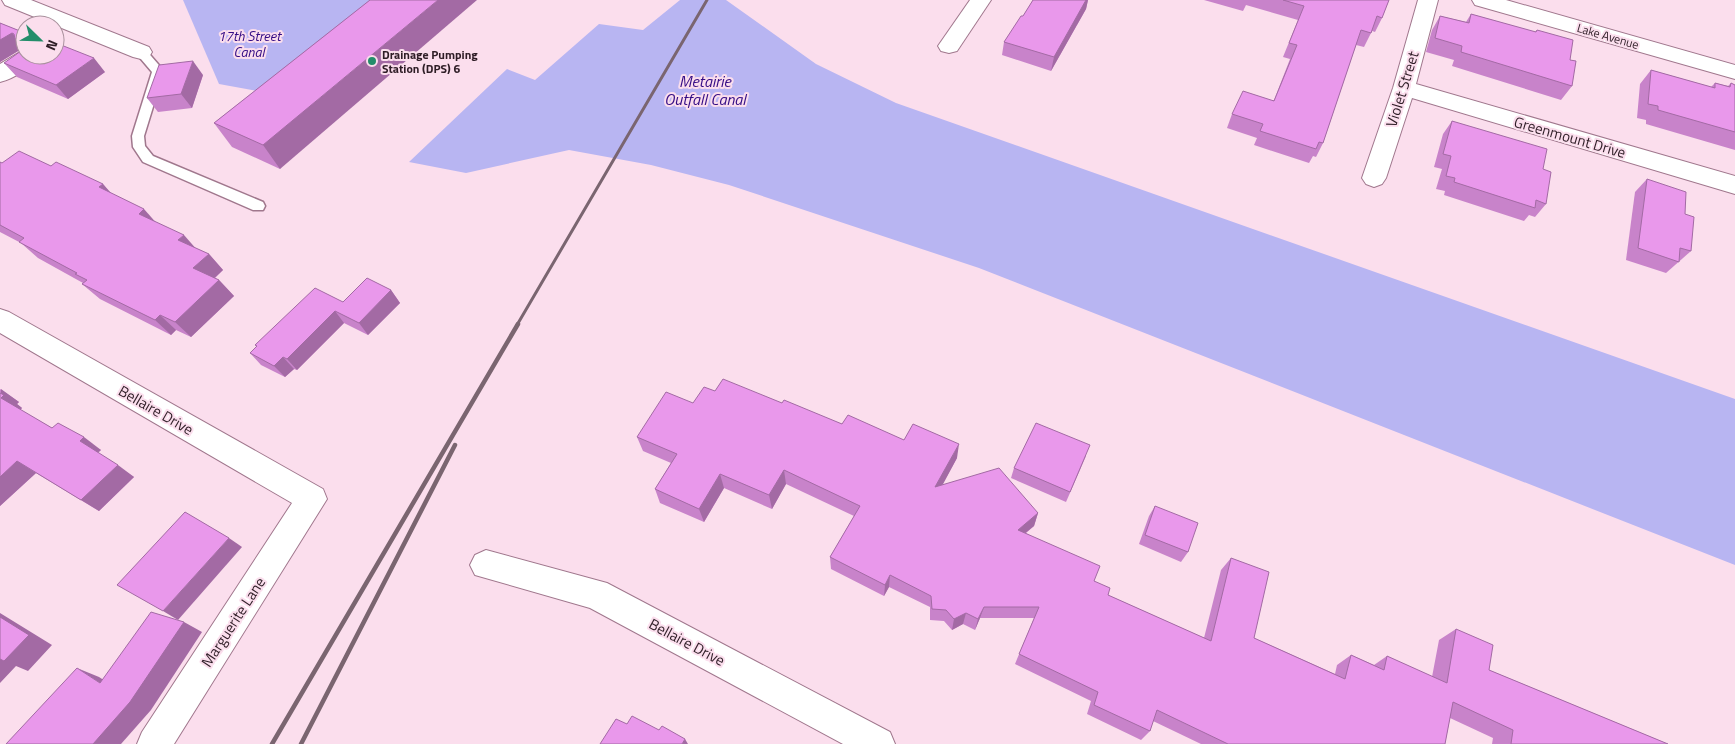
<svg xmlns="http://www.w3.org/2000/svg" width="1735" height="744" viewBox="0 0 1735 744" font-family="'Titillium Web',sans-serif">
  <rect width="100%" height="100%" fill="#fbdeed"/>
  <g fill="#b8b5f2">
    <polygon points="183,0 375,0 258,91 219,84"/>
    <polygon points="680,0 726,0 816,64 896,103 1735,399 1735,565 979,268 729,185 651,165 569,150 466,173 409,162 507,69 535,80 599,24 643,30"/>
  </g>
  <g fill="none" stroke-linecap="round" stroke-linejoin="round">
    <g stroke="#a0778d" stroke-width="3">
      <polygon id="service" points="141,48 145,49 164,71 144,136 145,146 153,156 263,202 265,206 263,210 253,210 143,162 133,147 132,136 152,72 135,52"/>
    </g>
    <g stroke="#a0778d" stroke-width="2">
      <g id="minor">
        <polygon points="2,0 31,0 149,47 152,52 149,57 141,59 133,57 5,5"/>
        <polygon points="970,0 991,0 957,51 949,53 941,51 938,46"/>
        <polygon points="1418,0 1438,0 1416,84 1735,176 1735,194 1412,98 1386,178 1382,184 1374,187 1366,184 1362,178 1393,88"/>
        <polygon points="1472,0 1506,0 1735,65 1735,79 1475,5"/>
        <path d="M 25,49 L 25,55 L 40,55 C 33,67 13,79 0,82 L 0,64 Z"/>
        <polygon points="0,309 9,312 323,489 327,499 174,744 137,744 142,732 292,503 0,333"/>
        <polygon points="486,550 607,583 890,732 895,744 843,744 590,608 475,575 470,565 475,555"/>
      </g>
    </g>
    <use href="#service" fill="#fff" fill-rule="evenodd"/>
    <use href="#minor" fill="#fff" fill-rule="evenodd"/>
    <polyline stroke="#7a6570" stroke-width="3" points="517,325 707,0"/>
    <g stroke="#7a6570" stroke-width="4.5">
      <polyline points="272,744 518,324"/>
      <polyline points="301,744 455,445"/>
    </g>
  </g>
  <g fill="#c883ca">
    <polygon points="370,0 280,169 232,147 214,123"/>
    <polygon points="1033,0 1088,0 1086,9 1051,71 1002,55 1004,42 1023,16"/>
    <polygon points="1204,0 1389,0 1382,18 1375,32 1372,31 1364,47 1356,45 1323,143 1316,157 1313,156 1309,163 1254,145 1257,138 1227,128 1232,114 1274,100 1290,59 1283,57 1298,20 1246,5 1243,11"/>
    <polygon points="1471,14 1535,32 1537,30 1570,60 1572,86 1561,100 1452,66 1454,60 1426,52 1432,30 1440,16 1466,22"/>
    <polygon points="0,23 25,33 25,55 105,72 68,99 17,77 4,63 21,51 23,49 23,48 0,62"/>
    <polygon points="1651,70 1711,87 1715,83 1728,86 1731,83 1735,85 1735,150 1646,124 1646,120 1637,118 1640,84"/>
    <polygon points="203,75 192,108 158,112 147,98"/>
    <polygon points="1452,121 1543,169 1546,204 1535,217 1529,215 1524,221 1444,195 1445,191 1436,189 1442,169 1434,167 1443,134"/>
    <polygon points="0,162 2,163 51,166 103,184 111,194 195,248 209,254 223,270 215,278 219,280 234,296 191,337 176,330 171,335 100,299 82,284 83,283 38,258 21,243 0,232"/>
    <polygon points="1647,179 1685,214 1691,251 1666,273 1626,260 1635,192"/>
    <polygon points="391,290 400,303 368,335 344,323 297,370 294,369 285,377 261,365 250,353 257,347 255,345 343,302"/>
    <polygon points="0,389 19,402 17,404 22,408 20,410 52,428 101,450 98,453 134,477 99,511 36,473 0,506"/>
    <polygon points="715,391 782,403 842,424 904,440 957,458 942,485 1038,513 1034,526 1026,533 1094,581 1108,595 1204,638 1221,570 1231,558 1254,638 1335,674 1337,665 1351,655 1374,665 1387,656 1432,677 1439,640 1456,629 1489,670 1668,744 1492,744 1493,738 1450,718 1445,744 1201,744 1153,721 1150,731 1141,740 1087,714 1091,701 1015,664 1034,618 980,618 975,630 963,624 952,630 944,621 930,620 930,607 889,587 884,596 831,569 830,557 854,516 786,484 772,509 724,488 704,522 660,503 655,489 671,463 643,451 637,437 693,403"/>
    <polygon points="1086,456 1066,502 1011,478 1014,468"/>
    <polygon points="1155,506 1188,552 1181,562 1139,544 1149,516"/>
  </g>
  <g fill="#a36aa4">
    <polygon points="438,0 477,0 280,169 263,145"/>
    <polygon points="1086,0 1088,0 1086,9 1051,71 1054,57"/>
    <polygon points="12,33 17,39 15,39 23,48 0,62 0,40"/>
    <polygon points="94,58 105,72 68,99 56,85"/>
    <polygon points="193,61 203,75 192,108 181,94"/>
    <polygon points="103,184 118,201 99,187"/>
    <polygon points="144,209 159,226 139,214"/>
    <polygon points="184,235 198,251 178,240"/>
    <polygon points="209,254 223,270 208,284 193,268"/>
    <polygon points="219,280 234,296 191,337 175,322"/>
    <polygon points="391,290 400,303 368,335 359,323"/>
    <polygon points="335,311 344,323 297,370 287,359"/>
    <polygon points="160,315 176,330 171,335 155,320"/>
    <polygon points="283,357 294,369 285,377 274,366"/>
    <polygon points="1,389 19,402 17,404 22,408 19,411 1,398"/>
    <polygon points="84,437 101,450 97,453 80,441"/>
    <polygon points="959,444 957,458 934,501 935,487"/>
    <polygon points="17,461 36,473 0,506 0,477"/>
    <polygon points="118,465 134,477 99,511 81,500"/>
    <polygon points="784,470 786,484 772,509 769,495"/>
    <polygon points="720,474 724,488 704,522 699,509"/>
    <polygon points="1038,513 1034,526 1014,542 1018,530"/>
    <polygon points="229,538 242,547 178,620 163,611"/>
    <polygon points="890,575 889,587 884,596 885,585"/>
    <polygon points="984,607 980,618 975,630 978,619"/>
    <polygon points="0,613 52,645 28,671 16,666 0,683"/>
    <polygon points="966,613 963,624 952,630 954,619"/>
    <polygon points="184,622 202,632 151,710 121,744 93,744"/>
    <polygon points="77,668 99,677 122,692 100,683"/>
    <polygon points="685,739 688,744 682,744"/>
  </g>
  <g fill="#e998eb" stroke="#a36aa4">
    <polygon points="370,0 438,0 263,145 214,123"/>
    <polygon points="1033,0 1086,0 1054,57 1004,42 1021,16 1023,16"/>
    <polygon points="1283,0 1389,0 1382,18 1377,16 1371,33 1361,30 1323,143 1319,142 1316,149 1260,131 1263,124 1232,114 1243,91 1274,101 1297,45 1289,43 1304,6"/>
    <polygon points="1471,14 1536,32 1537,30 1573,40 1570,60 1576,61 1572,86 1461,52 1462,46 1435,38 1440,16 1469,23"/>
    <polygon points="0,23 25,33 25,40 15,39 14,34 12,33 0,40"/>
    <polygon points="56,43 94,58 56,85 4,63 21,51 25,47 25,55 55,55 55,44"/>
    <polygon points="193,61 181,94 147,98 159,65"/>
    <polygon points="1651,70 1715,88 1715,83 1730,87 1731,83 1735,85 1735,132 1658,110 1658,106 1648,104"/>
    <polygon points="1452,121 1547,149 1543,169 1551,172 1546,204 1536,200 1535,208 1454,182 1455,178 1446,176 1451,156 1443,154"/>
    <polygon points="19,151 51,166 56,162 103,184 99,187 144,209 139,214 184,235 178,240 209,254 193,268 219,280 175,322 160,315 155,320 82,284 87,280 75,274 77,273 19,242 24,238 0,225 0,162 2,163"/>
    <polygon points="1647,179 1686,192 1685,214 1694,217 1691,251 1680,248 1679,262 1638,248"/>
    <polygon points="367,278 391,290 359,323 335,311 287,359 283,357 274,366 250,353 257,346 255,345 315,288 343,302"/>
    <polygon points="723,379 782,403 784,400 842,424 848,415 904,440 913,424 959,444 935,487 999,468 1038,513 1018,530 1100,566 1094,581 1110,588 1108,595 1211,641 1231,558 1269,572 1254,638 1345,679 1351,655 1384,670 1387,656 1447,683 1456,629 1493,645 1489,670 1668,744 1511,744 1513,730 1453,702 1445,744 1228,744 1157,710 1150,731 1094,705 1098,692 1019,654 1039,607 984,607 978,619 966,613 954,619 946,610 932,609 931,596 890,575 885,585 830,557 860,506 784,470 769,495 720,474 699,509 655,489 677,454 637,437 666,392 693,403 704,387 715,391"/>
    <polygon points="0,393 4,395 1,398 52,428 58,423 84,437 80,441 118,465 81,500 17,461 0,477"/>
    <polygon points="1036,423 1090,445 1070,492 1014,468"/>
    <polygon points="1155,506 1198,523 1188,552 1145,535"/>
    <polygon points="185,512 229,538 163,611 117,585"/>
    <polygon points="151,612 184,622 130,702 93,744 6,744 77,668 100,683"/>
    <polygon points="0,617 29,635 4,661 0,659"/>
    <polygon points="632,716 659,730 662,726 685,739 682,744 600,744 616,719 627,724"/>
  </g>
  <circle fill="#238d6a" stroke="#fbdeed" stroke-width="2" cx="372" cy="61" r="5"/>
  <g text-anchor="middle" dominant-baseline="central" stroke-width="4" stroke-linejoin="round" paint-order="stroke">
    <g font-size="12" fill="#2e1d26" stroke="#fbdeed">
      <text transform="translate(1608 36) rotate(16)">Lake Avenue</text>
    </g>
    <g font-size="12" font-weight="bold" fill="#2e1d26" stroke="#fbdeed" text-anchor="start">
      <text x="382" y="54">Drainage Pumping<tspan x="382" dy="14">Station (DPS) 6</tspan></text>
    </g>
    <g font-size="14" font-style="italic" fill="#330b84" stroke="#fbdeed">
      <text x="249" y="35">17th Street<tspan x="249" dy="16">Canal</tspan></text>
    </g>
    <g font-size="15" fill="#2e1d26" stroke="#fbdeed">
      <text transform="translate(1402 89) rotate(-73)">Violet Street</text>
      <text transform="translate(1570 137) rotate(16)">Greenmount Drive</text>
      <text transform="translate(156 410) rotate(30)">Bellaire Drive</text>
      <text transform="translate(233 622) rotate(-57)">Marguerite Lane</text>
      <text transform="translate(687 642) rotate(28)">Bellaire Drive</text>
    </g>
    <g font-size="16" font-style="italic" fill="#330b84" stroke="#fbdeed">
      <text x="705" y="81">Metairie<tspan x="705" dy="18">Outfall Canal</tspan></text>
    </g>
  </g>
  <g transform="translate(40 40) rotate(113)"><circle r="24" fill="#fbdeed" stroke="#a9919d"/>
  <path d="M0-4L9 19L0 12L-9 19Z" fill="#238d6a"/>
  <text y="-8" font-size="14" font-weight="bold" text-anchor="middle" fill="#2e1d26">N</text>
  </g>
</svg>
